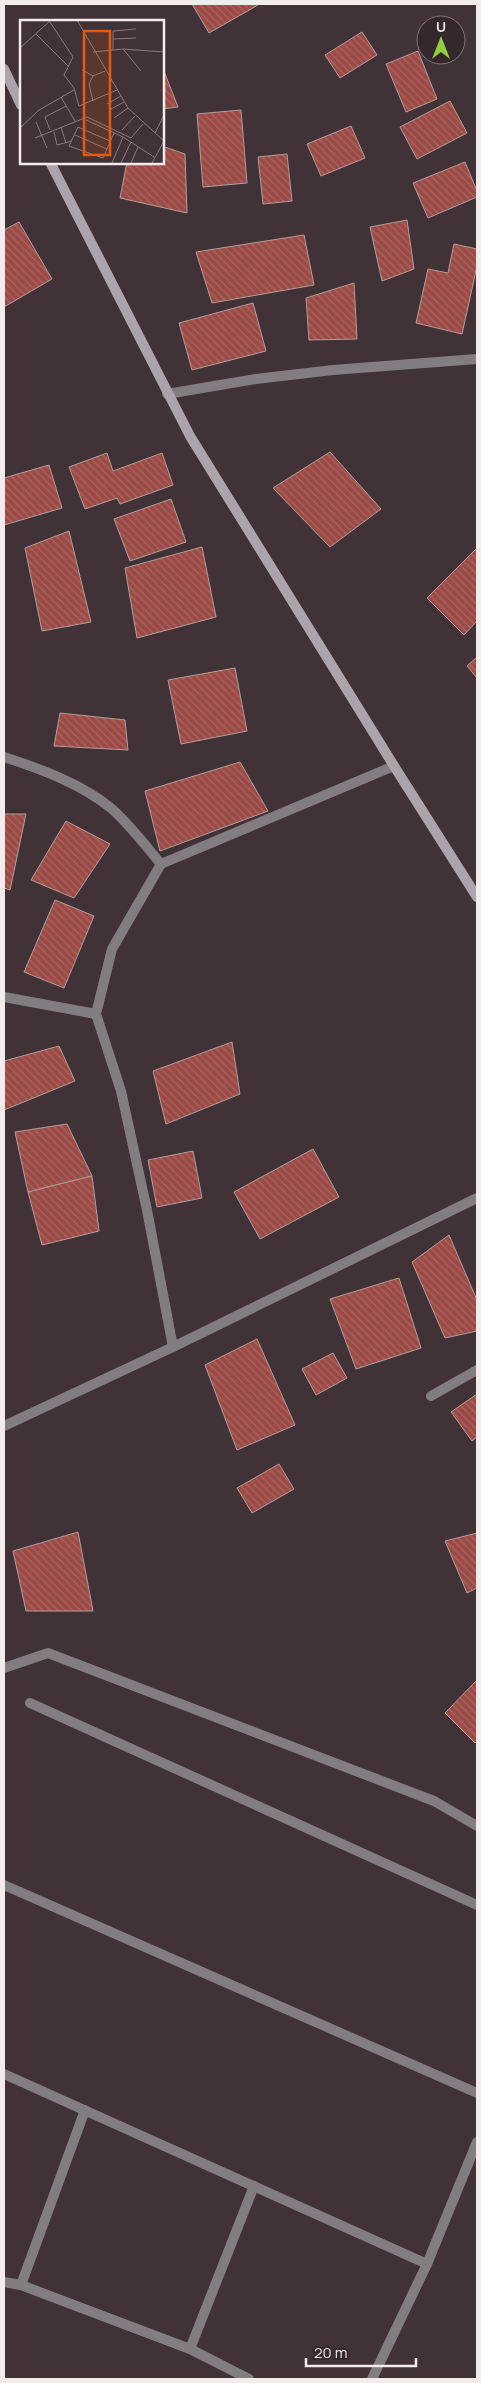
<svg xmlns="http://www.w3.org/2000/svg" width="481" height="2383" viewBox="0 0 481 2383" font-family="Manrope,sans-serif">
  <defs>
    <pattern id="building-back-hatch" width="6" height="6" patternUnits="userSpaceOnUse" patternTransform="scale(1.25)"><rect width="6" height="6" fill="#9c4a46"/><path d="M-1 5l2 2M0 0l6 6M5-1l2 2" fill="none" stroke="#aa6461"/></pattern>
  </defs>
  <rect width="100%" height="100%" fill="#403236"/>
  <g fill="url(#building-back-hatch)" stroke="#b09f9d">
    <polygon points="192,4 257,4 258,5 209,33"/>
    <polygon points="362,32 377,55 340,78 325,55"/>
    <polygon points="418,51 437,99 406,112 386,64"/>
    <polygon points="162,66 178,107 162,109"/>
    <polygon points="450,101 467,133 417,159 400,127"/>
    <polygon points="241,110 247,183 203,187 197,114"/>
    <polygon points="351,126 365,158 321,176 307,144"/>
    <polygon points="162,146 185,154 187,213 120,198 127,162 162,162"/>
    <polygon points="287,154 292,201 263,204 258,157"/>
    <polygon points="465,162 477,191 477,197 428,218 413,183"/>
    <polygon points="407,220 414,269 382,281 370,227"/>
    <polygon points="19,222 52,279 4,307 4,230"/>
    <polygon points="304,235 314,285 212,303 196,252"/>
    <polygon points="454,244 477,249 477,266 462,334 416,323 428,269 448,273"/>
    <polygon points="354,283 357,339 309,340 306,298"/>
    <polygon points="253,303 266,351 192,370 179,323"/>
    <polygon points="330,452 381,509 330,547 273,488"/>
    <polygon points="107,453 113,471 162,453 173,485 120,504 117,498 85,509 69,467"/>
    <polygon points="49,465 62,508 4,525 4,478"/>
    <polygon points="171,499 186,542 130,561 114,519"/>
    <polygon points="69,531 91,622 42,631 25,548"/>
    <polygon points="202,547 216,617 137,638 125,568"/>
    <polygon points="477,548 477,621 464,635 427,598"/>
    <polygon points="477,657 477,678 467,666"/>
    <polygon points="235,668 247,731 181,744 168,680"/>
    <polygon points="60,713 125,720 128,750 54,746"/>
    <polygon points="240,762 268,811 160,851 145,791"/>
    <polygon points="4,814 26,814 10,890 4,888"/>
    <polygon points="66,821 110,844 74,898 31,880"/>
    <polygon points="55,900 94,916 64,988 24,972"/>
    <polygon points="232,1042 240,1094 166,1124 153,1071"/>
    <polygon points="59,1046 75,1081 4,1110 4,1061"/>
    <polygon points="67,1124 92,1176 28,1192 15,1132"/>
    <polygon points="313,1149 339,1197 260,1239 234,1192"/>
    <polygon points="193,1151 202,1198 157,1207 148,1160"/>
    <polygon points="92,1176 99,1231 42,1245 28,1192"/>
    <polygon points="449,1235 477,1300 477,1331 445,1338 412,1262"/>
    <polygon points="399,1278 421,1348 356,1369 330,1299"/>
    <polygon points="257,1339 295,1425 237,1450 205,1365"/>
    <polygon points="333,1353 347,1378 316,1395 302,1369"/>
    <polygon points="477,1394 477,1437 472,1441 451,1412"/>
    <polygon points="279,1464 294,1489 252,1513 237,1488"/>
    <polygon points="78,1532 93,1611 26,1611 13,1551"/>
    <polygon points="477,1533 477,1588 467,1593 445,1541"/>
    <polygon points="477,1680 477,1741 475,1743 445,1713"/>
  </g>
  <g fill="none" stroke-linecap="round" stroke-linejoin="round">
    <g stroke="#827d81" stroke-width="10">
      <polyline points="167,394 256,379 333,370 477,359"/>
      <path d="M 4,757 C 41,769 82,784 112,809 C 130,825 145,845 161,864 L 394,766"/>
      <polyline points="161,864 112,949 96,1014 121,1091 147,1210 173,1347"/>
      <polyline points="4,997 96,1014"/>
      <polyline points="431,1396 477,1370"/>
      <polyline points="4,1426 173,1347 477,1198"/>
      <polyline points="4,1668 48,1653 434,1801 477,1826"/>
      <polyline points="30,1703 477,1905"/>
      <polyline points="4,1885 477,2093"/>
      <polyline points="4,2074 427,2264"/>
      <polyline points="4,2282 21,2285 190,2349 249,2379"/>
      <polyline points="21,2285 85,2110"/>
      <polyline points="190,2349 254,2186"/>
      <polyline points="372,2379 427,2264 477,2142"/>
    </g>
    <g stroke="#ada4ab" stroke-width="10">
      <polyline points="4,69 21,105"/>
      <polyline points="50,162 190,436 394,766 477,897"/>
    </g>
  </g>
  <g transform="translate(20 20)">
    <rect width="144" height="144" fill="#403236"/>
    <path fill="none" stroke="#887c7f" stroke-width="1" d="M 57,0 L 108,88 L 144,121 L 132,143M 30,2 L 53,37 L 44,55 L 54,68 L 59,86 L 97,70M 16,14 L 49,47M 93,19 L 116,18M 0,28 L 31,0M 103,29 L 121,51M 93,30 L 93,11 L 116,9M 73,32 L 103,29 L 144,32M 62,50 L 73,56 L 85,51M 73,56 L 69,64 L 73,81M 41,77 L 55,101M 87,84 L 101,76M 89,90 L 104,82M 94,98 L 108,88M 66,100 L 103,117 L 134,137M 16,102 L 27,128M 41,107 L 46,123M 0,108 L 19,90 L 54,70M 30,110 L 25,97 L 46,86M 102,110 L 115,96M 34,112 L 37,125 L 52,121M 135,113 L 144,95M 55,115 L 87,129M 15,118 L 67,97 L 111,118 L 123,104M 90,121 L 58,107 L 49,126 L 83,138 L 94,113M 92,143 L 103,117M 101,143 L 111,122M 111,143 L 118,127"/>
    <path fill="#e8590c" fill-opacity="0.15" stroke="#e8590c" stroke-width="2.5" d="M 64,11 L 90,11 L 90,135 L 64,135 Z"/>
    <rect width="144" height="144" fill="none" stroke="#f4ebed" stroke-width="2.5"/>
  </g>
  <rect width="481" height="2383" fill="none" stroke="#f4ebed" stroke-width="10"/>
  <g transform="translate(441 40)"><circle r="24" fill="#35282c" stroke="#817679"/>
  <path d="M0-4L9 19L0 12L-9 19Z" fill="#91cd3f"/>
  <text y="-8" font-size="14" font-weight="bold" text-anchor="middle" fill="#f4ebed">U</text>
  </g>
  <path d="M306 2358v8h110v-8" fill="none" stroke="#f4ebed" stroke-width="2.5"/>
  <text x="314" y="2358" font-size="15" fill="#f4ebed" stroke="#35282c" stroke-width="4" paint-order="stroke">20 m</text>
</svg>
